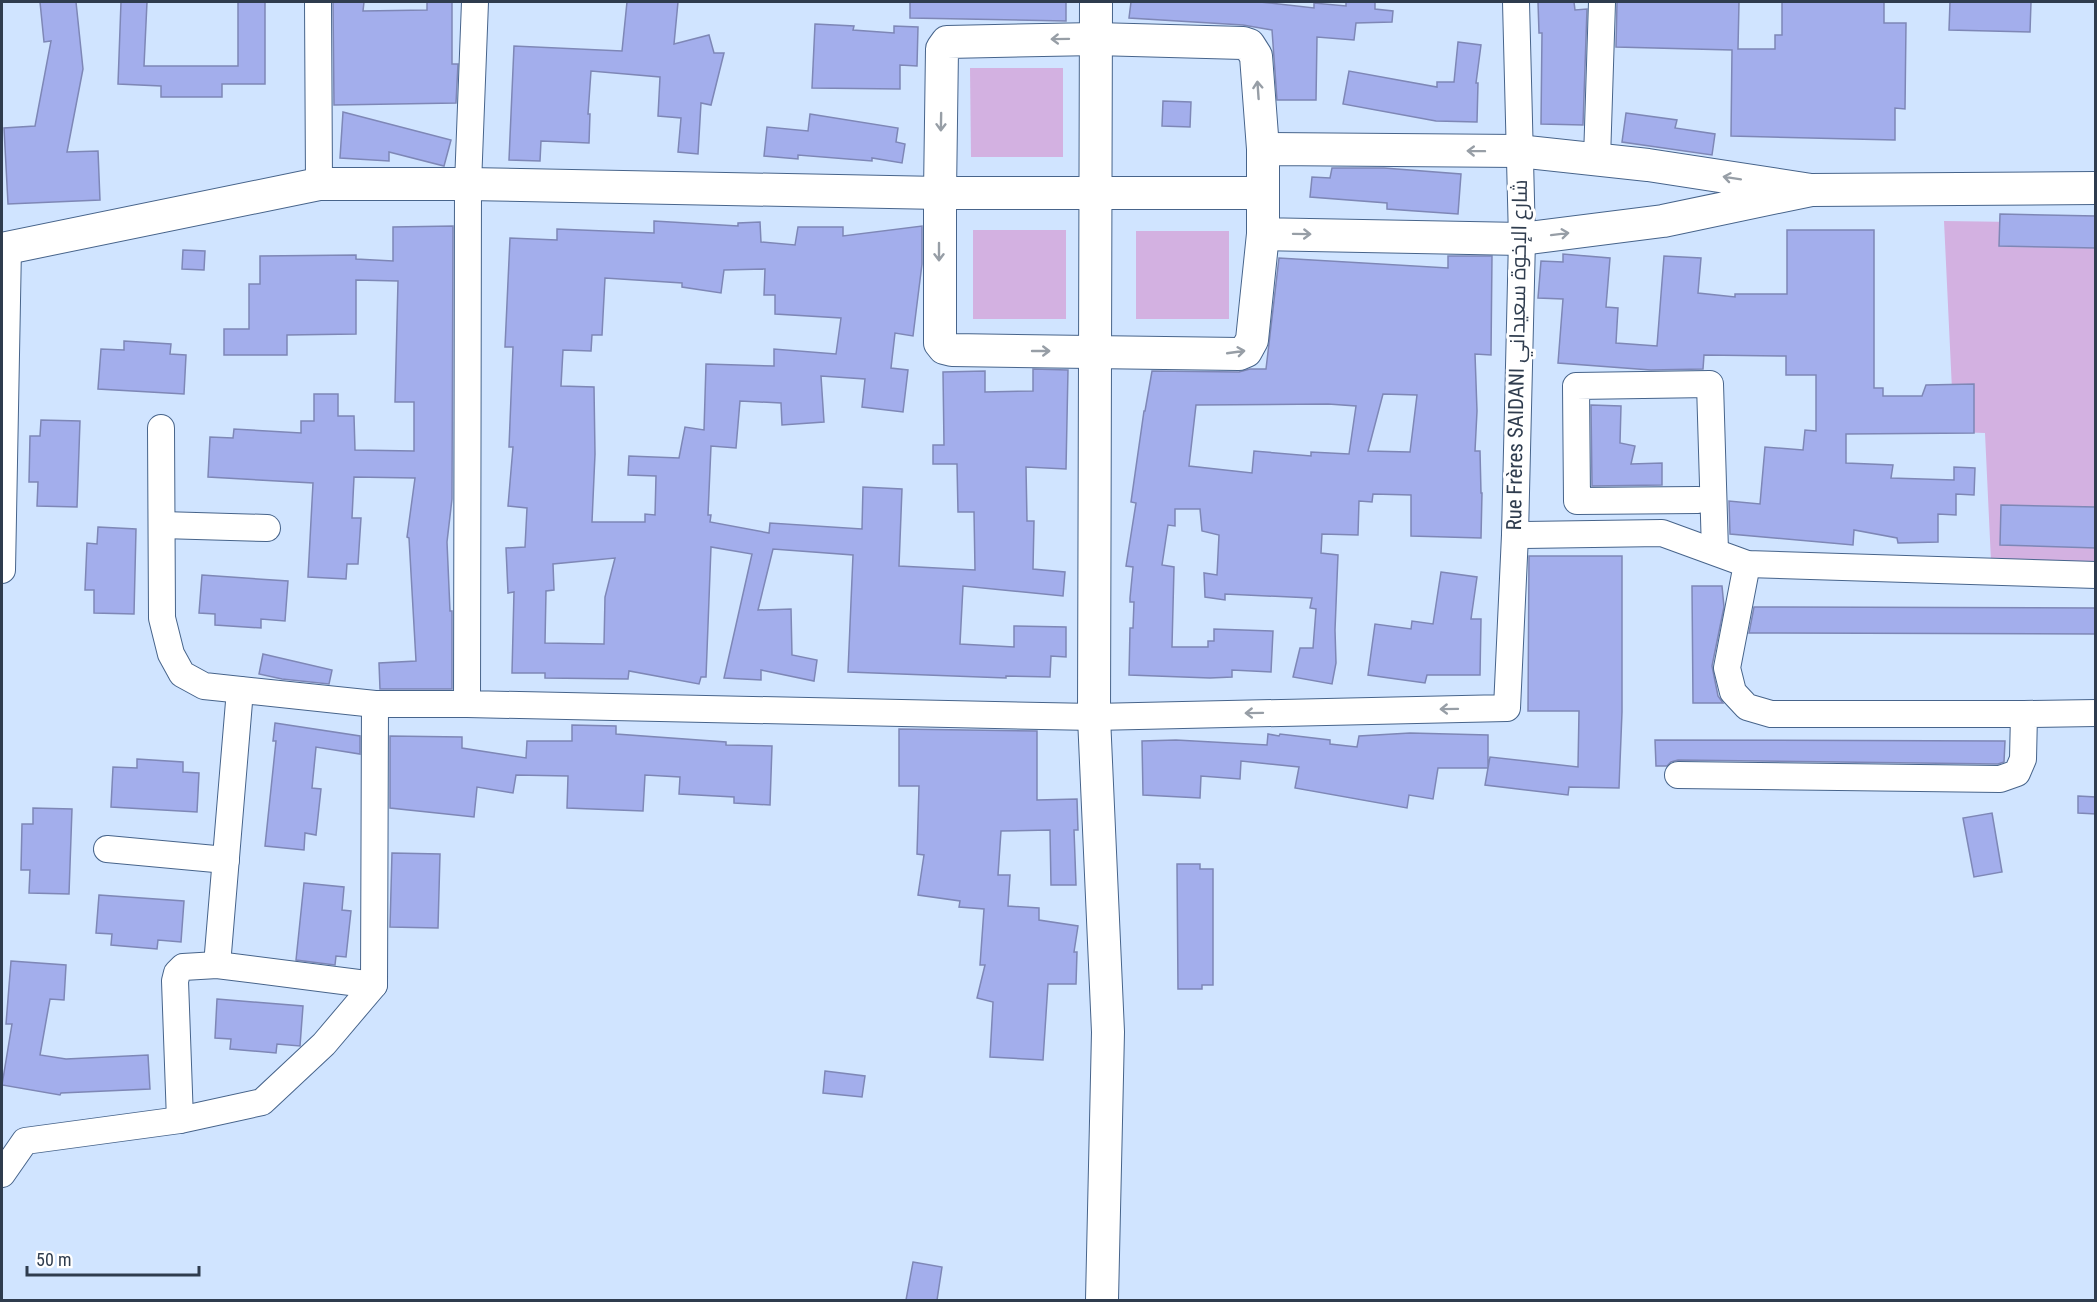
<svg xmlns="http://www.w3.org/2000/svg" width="2097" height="1302" viewBox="0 0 2097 1302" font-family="'Roboto Condensed',Cairo,sans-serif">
  <rect width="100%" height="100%" fill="#d0e4ff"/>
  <g fill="#d3b1e1">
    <polygon points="970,68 1063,68 1063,157 971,157"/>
    <polygon points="1944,221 2095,223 2095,563 1991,561 1985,433 1954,432"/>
    <rect x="973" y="230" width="93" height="89"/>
    <rect x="1136" y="231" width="93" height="88"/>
  </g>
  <g fill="#a3aeec" stroke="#7e87b6" stroke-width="1.5" fill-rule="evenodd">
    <polygon points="40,2 76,2 83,69 67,152 98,151 100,200 8,204 4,128 35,126 51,41 44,42"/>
    <polygon points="121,2 147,2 144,66 238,66 238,2 265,2 265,84 222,84 222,97 161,97 161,86 118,84"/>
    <polygon points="333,2 364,2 363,11 427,10 427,2 452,2 452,64 458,64 456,103 334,105"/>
    <polygon points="627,2 678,2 674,44 709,35 714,53 724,53 711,105 701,103 698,154 678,152 681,118 658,116 660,77 591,71 588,114 590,114 589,143 541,141 540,161 509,160 514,46 622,51"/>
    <polygon points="910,2 1066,2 1066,21 910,18"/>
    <polygon points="1131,2 1260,2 1314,8 1314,3 1346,6 1346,2 1375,2 1375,9 1393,11 1392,22 1356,23 1354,40 1317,37 1316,100 1277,100 1272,30 1243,25 1129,18"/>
    <polygon points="1538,2 1574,2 1575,10 1587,9 1583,125 1541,124 1542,33 1539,33"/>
    <polygon points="1617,2 1739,2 1738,49 1775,49 1775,35 1782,35 1782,2 1884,2 1884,23 1906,23 1905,109 1895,108 1895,140 1731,136 1732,50 1616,47"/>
    <polygon points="1950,2 2031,2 2030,32 1949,30"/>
    <polygon points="815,24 854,26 853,30 894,33 894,26 918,27 917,66 900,65 900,89 812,88"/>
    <polygon points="1458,42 1481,45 1476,83 1478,83 1477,122 1436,121 1343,104 1349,71 1437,87 1437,82 1454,82"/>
    <polygon points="1163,101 1191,102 1190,127 1162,126"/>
    <polygon points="343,112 451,140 444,166 389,152 389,161 340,158"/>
    <polygon points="1626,113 1677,120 1675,128 1715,134 1712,155 1622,142"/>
    <polygon points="810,114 898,128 896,142 905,144 902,163 872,158 872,161 798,155 798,159 764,156 767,127 808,131"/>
    <polygon points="1332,168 1384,168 1461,174 1458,214 1387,209 1387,203 1310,197 1312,177 1330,178"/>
    <polygon points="2000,214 2096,216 2096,248 1999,246"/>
    <path d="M 654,221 L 738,226 L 738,223 L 760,222 L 761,242 L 795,245 L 798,227 L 843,227 L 843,236 L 922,226 L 922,264 L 913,336 L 895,333 L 891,368 L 908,370 L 903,412 L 862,407 L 865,379 L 821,376 L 824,422 L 782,425 L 781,403 L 740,401 L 736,448 L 711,446 L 708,515 L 711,515 L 710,522 L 769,533 L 770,523 L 862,529 L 863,487 L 902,489 L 899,566 L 975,570 L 974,512 L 958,512 L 957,464 L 933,464 L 933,445 L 944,445 L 943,372 L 985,371 L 985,392 L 1033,391 L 1033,369 L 1068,370 L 1066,469 L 1026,467 L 1027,521 L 1034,521 L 1033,569 L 1065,572 L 1063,596 L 963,586 L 960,644 L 1014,647 L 1014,626 L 1066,627 L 1066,657 L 1051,656 L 1050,677 L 1006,676 L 1006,678 L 848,672 L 853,555 L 773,549 L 758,610 L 791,609 L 792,655 L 817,660 L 814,681 L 761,670 L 761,680 L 724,678 L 752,554 L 711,547 L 706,677 L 701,677 L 699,684 L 629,671 L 628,679 L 545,678 L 545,673 L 512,673 L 514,592 L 508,593 L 506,548 L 525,547 L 527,508 L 508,506 L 513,447 L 509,447 L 513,347 L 505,347 L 510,238 L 557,240 L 557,229 L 654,233 ZM 765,269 L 764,295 L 775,295 L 775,314 L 841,318 L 836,354 L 774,349 L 774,366 L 706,364 L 704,430 L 685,427 L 679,458 L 629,456 L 628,475 L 656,476 L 655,515 L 645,514 L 645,522 L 592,522 L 595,454 L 594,387 L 561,386 L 563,350 L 591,351 L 592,335 L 602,335 L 605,278 L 682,283 L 682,287 L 721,293 L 724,270 ZM 615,558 L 605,597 L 604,644 L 545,643 L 546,591 L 554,590 L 553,564 Z"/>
    <polygon points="453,226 452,499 447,542 450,611 452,611 452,689 380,689 379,663 416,661 409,538 407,537 415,478 354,477 352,518 361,518 358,564 347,564 346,579 308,577 313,483 208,477 210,437 233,438 234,429 301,433 301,421 314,421 314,394 338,394 338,416 354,416 355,450 414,451 414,402 395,402 398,281 356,280 356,334 287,335 287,355 224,355 224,329 249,329 249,284 260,284 260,256 356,255 356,259 393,261 393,227"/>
    <polygon points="1787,230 1874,230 1874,388 1883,388 1883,396 1922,396 1926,385 1974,384 1974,433 1846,434 1846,463 1893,465 1891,478 1954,480 1954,467 1975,468 1974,495 1956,494 1956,515 1938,514 1938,542 1898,543 1897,538 1854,530 1853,545 1730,534 1729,501 1760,504 1765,447 1803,450 1805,430 1816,431 1816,375 1786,375 1786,356 1704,355 1703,369 1651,370 1558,363 1563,299 1538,298 1541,261 1563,262 1563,254 1610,258 1606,307 1618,308 1616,343 1657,346 1664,256 1701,258 1698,293 1735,297 1735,294 1787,294"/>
    <polygon points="183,250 205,251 204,270 182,269"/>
    <path d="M 1448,256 L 1492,256 L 1491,355 L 1475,354 L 1477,411 L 1475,451 L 1480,451 L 1481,493 L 1482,493 L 1481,538 L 1411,536 L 1411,495 L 1373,494 L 1372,502 L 1359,501 L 1358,535 L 1322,534 L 1321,553 L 1338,555 L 1335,630 L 1336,663 L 1332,684 L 1293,677 L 1300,648 L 1313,648 L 1316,609 L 1310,608 L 1312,598 L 1225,594 L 1225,600 L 1205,597 L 1204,573 L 1217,575 L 1219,535 L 1202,531 L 1200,509 L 1175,509 L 1175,526 L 1168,525 L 1162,565 L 1174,567 L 1172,647 L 1208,647 L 1208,641 L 1214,641 L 1214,629 L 1273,631 L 1271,672 L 1232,670 L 1232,677 L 1210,678 L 1129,675 L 1130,628 L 1133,628 L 1134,602 L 1130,602 L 1130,598 L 1133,567 L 1126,566 L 1136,503 L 1131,502 L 1144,411 L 1145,411 L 1152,371 L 1239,372 L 1250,369 L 1266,369 L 1279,258 L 1448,268 ZM 1383,394 L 1417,395 L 1410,452 L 1368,451 ZM 1328,404 L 1356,406 L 1349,454 L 1311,452 L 1311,456 L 1254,451 L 1252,473 L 1189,466 L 1196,405 Z"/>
    <polygon points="124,341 171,344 170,354 186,355 184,394 98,389 101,349 124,350"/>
    <polygon points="1591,405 1621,406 1620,443 1635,446 1631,464 1662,463 1662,485 1592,486"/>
    <polygon points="41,420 80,421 77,507 37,506 38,482 29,482 30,436 40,436"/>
    <polygon points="2001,505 2096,507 2096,548 2000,545"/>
    <polygon points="98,527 136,529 134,614 94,613 94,590 85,590 87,543 97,544"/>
    <polygon points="1529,556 1622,556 1622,712 1619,788 1569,787 1568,795 1485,785 1488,768 1438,768 1433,799 1409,795 1407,808 1295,788 1299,767 1241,761 1240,779 1201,776 1200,798 1143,795 1142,741 1176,740 1267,745 1268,734 1279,736 1280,734 1330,740 1330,744 1357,747 1359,736 1410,733 1488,735 1488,768 1490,757 1578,767 1579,711 1528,711"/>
    <polygon points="1441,572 1477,577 1471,619 1481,619 1480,675 1427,675 1425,683 1368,675 1375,624 1411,629 1412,621 1433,624"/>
    <polygon points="202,575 288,581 285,621 261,619 261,628 215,625 215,614 199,613"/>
    <polygon points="1692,586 1722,586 1724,607 1712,666 1718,696 1723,703 1693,703"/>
    <polygon points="1754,607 2096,608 2096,634 1749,633"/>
    <polygon points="263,654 332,670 329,684 282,679 259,674"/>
    <polygon points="275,723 360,736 360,754 316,747 312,788 321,789 316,835 305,833 304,850 265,846 276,741 273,741"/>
    <polygon points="572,725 616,726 616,734 726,742 726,745 772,746 770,805 734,803 734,797 679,794 680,777 645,775 643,811 567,808 568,776 516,775 513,793 477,787 474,817 390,808 390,736 462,737 462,748 526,758 527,741 572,741"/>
    <polygon points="899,729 1037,731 1037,800 1077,799 1078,830 1074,830 1076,885 1051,885 1050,830 1001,831 998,875 1010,875 1008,906 1039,908 1039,920 1078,926 1074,952 1077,952 1076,984 1048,984 1043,1060 990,1057 993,1002 977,998 985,965 980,965 984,909 959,907 960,901 918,895 924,855 917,854 919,786 899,786"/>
    <polygon points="1655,740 2005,741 2004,762 1998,764 1678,760 1671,762 1667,766 1656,766"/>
    <polygon points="137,759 183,762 183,772 199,773 197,812 111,807 113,767 137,768"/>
    <polygon points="2078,796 2096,797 2096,814 2078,813"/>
    <polygon points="33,808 72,809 69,894 29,893 30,870 21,870 22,824 33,824"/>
    <polygon points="1992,813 2002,872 1974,877 1963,818"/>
    <polygon points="392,853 440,854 438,928 390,927"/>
    <polygon points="1177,864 1200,864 1200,869 1213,869 1213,985 1202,985 1202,989 1178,989"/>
    <polygon points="304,883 344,887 342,910 351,911 346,957 336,956 335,965 296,960"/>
    <polygon points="99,895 184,901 181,942 158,940 157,949 111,945 112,934 96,933"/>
    <polygon points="11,961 66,965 64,1000 50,999 40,1055 66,1059 148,1055 150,1089 61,1093 60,1095 2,1085 12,1024 6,1024"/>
    <polygon points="217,999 303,1006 300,1046 277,1044 276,1053 230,1049 231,1039 215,1038"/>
    <polygon points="825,1071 865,1076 862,1097 823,1093"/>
    <polygon points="913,1262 942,1267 937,1300 906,1300"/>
  </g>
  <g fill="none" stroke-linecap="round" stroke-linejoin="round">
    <g stroke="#47648b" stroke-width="28">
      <g id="minor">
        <polyline points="318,2 319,184"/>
        <polyline points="475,2 468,184 467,704 1094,717 1507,708 1515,535 1522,239 1516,2"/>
        <polyline points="1597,159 1602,2"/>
        <polyline points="161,428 162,618 171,654 182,674 204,686 375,704 467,704"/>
        <polyline points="1698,500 1577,501 1576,386 1710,384 1715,551"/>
        <polyline points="162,525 267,528"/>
        <polyline points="1515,535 1662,533 1747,564 2096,575"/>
        <polyline points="1747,564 1727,668 1733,692 1747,707 1771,714 2024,714"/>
        <polyline points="2,570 8,247"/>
        <polyline points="1678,775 2000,779 2017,773 2023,759 2024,714 2096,713"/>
        <polyline points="107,849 226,860"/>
        <polyline points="217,965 240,690"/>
        <polyline points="180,1120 175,981 177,973 183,967 217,965 374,985"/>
        <polyline points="2,1174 25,1141 180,1120 262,1102 324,1044 374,985 375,704"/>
      </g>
    </g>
    <g stroke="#47648b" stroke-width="34">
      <g id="major">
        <polyline points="1096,2 1094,717 1108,1032 1102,1300"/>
        <polyline points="1263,149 1256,56 1249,45 1243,43 1096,39 947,42 942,49 940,193 940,343 944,348 952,350 1239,354 1246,351 1252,340 1263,234"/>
        <polyline points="1811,190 1663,221 1522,239 1263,234 1263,149 1519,151 1648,165 1811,190 2096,188"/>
        <polyline points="2,249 319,184 468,184 940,193 1262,193"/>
      </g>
    </g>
    <use href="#minor" stroke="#fff" stroke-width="26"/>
    <use href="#major" stroke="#fff" stroke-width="32"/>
  </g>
  <defs><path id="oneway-shaft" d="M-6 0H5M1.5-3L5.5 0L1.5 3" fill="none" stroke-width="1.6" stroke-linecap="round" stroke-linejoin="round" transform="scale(1.5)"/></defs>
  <g stroke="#979ea6">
    <use href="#oneway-shaft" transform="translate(1060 39) rotate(179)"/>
    <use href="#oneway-shaft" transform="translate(1258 90) rotate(-94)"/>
    <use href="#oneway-shaft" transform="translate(941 122) rotate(91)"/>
    <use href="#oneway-shaft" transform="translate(1476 151) rotate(-179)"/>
    <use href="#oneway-shaft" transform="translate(1732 178) rotate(-171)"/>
    <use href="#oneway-shaft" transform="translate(1302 234) rotate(1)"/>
    <use href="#oneway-shaft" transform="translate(1560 234) rotate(-7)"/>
    <use href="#oneway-shaft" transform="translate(939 252) rotate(90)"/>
    <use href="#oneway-shaft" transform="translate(1041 351)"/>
    <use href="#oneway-shaft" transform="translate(1236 352) rotate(-8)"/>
    <use href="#oneway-shaft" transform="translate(1449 709) rotate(179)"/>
    <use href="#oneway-shaft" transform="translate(1254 713) rotate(179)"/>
  </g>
  <g text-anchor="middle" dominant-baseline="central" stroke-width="6" stroke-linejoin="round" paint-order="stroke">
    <g font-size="21" fill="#2f3c4e" stroke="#fff">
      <text transform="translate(1517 355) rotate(-89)">Rue Frères SAIDANI شارع الإخوة سعيداني</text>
    </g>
  </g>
  <rect width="2097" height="1302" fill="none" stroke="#2f3c4e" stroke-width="6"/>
  <path d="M27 1266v9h172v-9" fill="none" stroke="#2f3c4e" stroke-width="3"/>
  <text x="36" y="1266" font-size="18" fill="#2f3c4e" stroke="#ffffff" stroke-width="4.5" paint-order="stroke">50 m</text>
</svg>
